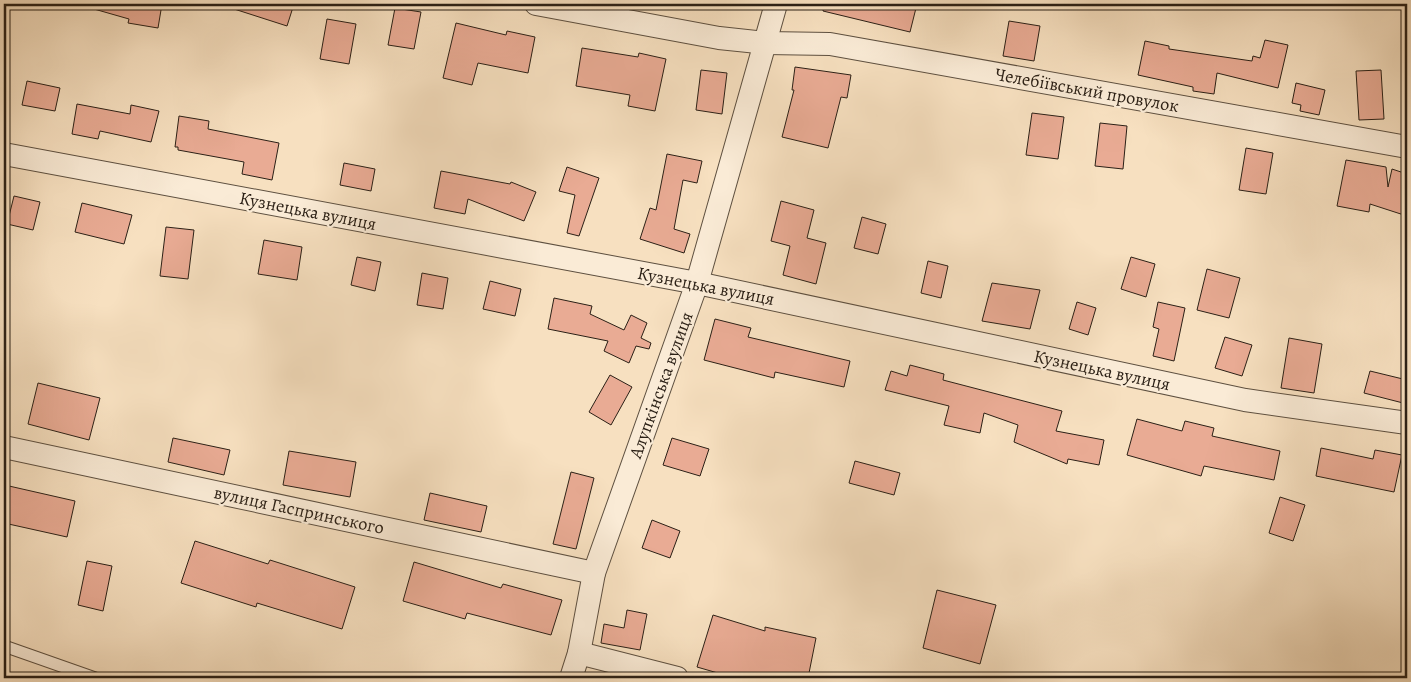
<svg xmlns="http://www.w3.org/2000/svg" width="1411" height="682" viewBox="0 0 1411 682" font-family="Alegreya,serif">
  <rect width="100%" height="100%" fill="#f7e0c0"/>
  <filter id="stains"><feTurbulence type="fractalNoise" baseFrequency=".004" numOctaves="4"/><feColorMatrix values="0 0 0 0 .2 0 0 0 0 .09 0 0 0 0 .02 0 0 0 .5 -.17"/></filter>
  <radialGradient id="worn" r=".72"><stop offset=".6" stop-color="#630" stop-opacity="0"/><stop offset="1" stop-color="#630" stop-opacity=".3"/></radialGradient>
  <g fill="#e9ab94" stroke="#2b2016">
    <polygon points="95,4 162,4 158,28 128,23 129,19 94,9"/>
    <polygon points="232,4 294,4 287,26 231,8"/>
    <polygon points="824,4 917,4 910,32 823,11"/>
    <polygon points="395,8 421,12 414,49 388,45"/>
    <polygon points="327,19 356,24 349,64 320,59"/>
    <polygon points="1009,21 1040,26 1034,61 1003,56"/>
    <polygon points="456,23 506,35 507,31 535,37 528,73 478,63 472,85 443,78"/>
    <polygon points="1265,40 1288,45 1278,88 1217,73 1214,94 1193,91 1193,87 1138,75 1145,41 1169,46 1169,49 1252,61 1253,56 1260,58"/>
    <polygon points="582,48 638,57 639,53 666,59 655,111 628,106 630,95 576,86"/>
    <polygon points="795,67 851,75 847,98 841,97 828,148 782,137 794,90 792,90"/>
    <polygon points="701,70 727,73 722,114 696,110"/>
    <polygon points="1381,70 1384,119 1359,120 1356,71"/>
    <polygon points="27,81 60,88 55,111 22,105"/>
    <polygon points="1296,83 1325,90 1319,115 1300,111 1301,105 1292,103"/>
    <polygon points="77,104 130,114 131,105 159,111 151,142 100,131 98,139 72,134"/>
    <polygon points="1032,113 1064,117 1058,159 1026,155"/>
    <polygon points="179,116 209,121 208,129 279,143 272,180 242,174 244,162 178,150 178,147 175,147"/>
    <polygon points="1100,123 1127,126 1123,169 1095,166"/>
    <polygon points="1246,148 1273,153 1266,194 1239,190"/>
    <polygon points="667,154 702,161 697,183 683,180 674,229 690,234 684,253 640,239 650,208 656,210"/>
    <polygon points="1346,160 1386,167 1388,187 1392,169 1407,174 1407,216 1370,204 1369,212 1337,206"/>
    <polygon points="344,163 375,169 371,191 340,185"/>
    <polygon points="567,167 599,178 579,236 567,233 575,195 559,191"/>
    <polygon points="441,171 510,184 511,182 536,192 524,221 468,199 465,214 434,208"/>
    <polygon points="14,196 40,202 33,230 7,224"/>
    <polygon points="781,201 814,210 807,238 826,243 816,284 783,275 790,246 771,241"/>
    <polygon points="82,203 132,215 124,244 75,232"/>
    <polygon points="862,217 886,224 878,254 854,248"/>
    <polygon points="166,227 194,230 188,279 160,276"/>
    <polygon points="264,240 302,247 297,280 258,274"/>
    <polygon points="357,257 381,262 375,291 351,285"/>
    <polygon points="1131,257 1155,264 1146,297 1121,289"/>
    <polygon points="928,261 948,266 941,298 921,293"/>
    <polygon points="1207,269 1240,278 1229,318 1197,310"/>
    <polygon points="422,273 448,278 443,309 417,305"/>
    <polygon points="490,281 521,289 515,316 483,309"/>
    <polygon points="992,283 1040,290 1030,329 982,321"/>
    <polygon points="554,298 592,306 590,314 624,330 631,315 647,323 641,338 651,343 649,349 636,346 629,363 604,351 608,341 548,329"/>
    <polygon points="1077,302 1096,308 1088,335 1069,329"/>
    <polygon points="1158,302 1185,308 1174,361 1153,356 1159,329 1153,327"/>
    <polygon points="715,319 751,328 748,337 850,361 844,387 775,372 774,378 704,360"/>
    <polygon points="1225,337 1252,345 1242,376 1215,368"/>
    <polygon points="1289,338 1322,344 1314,393 1281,388"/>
    <polygon points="910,365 944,374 943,380 1062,411 1056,431 1104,440 1099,465 1068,459 1067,464 1014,442 1018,425 984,413 980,433 944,425 949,406 885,390 891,371 907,376"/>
    <polygon points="1370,371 1407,380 1407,404 1364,393"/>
    <polygon points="610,375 632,387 611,425 589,412"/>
    <polygon points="38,383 100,398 89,440 28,424"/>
    <polygon points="1137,419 1182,431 1185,421 1214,428 1212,436 1280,451 1274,480 1204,466 1201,476 1127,455"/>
    <polygon points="173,438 230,450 224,475 168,462"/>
    <polygon points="672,438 709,449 700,476 663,465"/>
    <polygon points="1321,448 1373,459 1375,450 1402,455 1394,492 1316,476"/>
    <polygon points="289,451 356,462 350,497 283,485"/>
    <polygon points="855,461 900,473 894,495 849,483"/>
    <polygon points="571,472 594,478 576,549 553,544"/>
    <polygon points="9,486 75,501 67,537 4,523"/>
    <polygon points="430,493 487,506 481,532 424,520"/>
    <polygon points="1280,497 1305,505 1293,541 1269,533"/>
    <polygon points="652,520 680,531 670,558 642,548"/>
    <polygon points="195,541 268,564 270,560 355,587 342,629 257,603 256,607 181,583"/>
    <polygon points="87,561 112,566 103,611 78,605"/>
    <polygon points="414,562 501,588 503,584 562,600 551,635 467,613 465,619 403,601"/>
    <polygon points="937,590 996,605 980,664 923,648"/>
    <polygon points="627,610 647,614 640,650 601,643 604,624 624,628"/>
    <polygon points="713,615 765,631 765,627 816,638 808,678 735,678 697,667"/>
  </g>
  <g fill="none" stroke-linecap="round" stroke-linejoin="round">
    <g stroke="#5e5040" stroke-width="13">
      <polyline id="service" points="4,646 95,678"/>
    </g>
    <g stroke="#5e5040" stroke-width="24">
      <g id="minor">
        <polyline points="536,4 719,38 766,43 830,44 1407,147"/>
        <polyline points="4,154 697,283 1245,400 1407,423"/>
        <polyline points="4,447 594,573"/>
        <polyline points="579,653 677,678"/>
        <polyline points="571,678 579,653 594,573 697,283 776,4"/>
      </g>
    </g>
    <use href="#service" stroke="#faebd6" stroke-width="11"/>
    <use href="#minor" stroke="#faebd6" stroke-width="22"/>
  </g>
  <g text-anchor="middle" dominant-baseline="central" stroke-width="4.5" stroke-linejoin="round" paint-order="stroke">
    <g font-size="18" fill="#2b2016" stroke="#faebd6">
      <text transform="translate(1087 90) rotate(10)">Челебіївський провулок</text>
      <text transform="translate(308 211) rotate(11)">Кузнецька вулиця</text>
      <text transform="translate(706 286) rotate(11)">Кузнецька вулиця</text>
      <text transform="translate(1102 370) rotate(12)">Кузнецька вулиця</text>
      <text transform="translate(661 385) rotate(-70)">Алупкінська вулиця</text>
      <text transform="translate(299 510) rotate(12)">вулиця Гаспринського</text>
    </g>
  </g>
  <rect width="1411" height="682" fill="none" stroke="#f7e0c0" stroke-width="20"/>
  <rect x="5" y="5" width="1401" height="672" fill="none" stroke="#2b2016" stroke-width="2.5"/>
  <rect x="10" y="10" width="1391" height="662" fill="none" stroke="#2b2016"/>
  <rect width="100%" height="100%" filter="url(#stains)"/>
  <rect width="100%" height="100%" fill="url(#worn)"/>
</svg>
